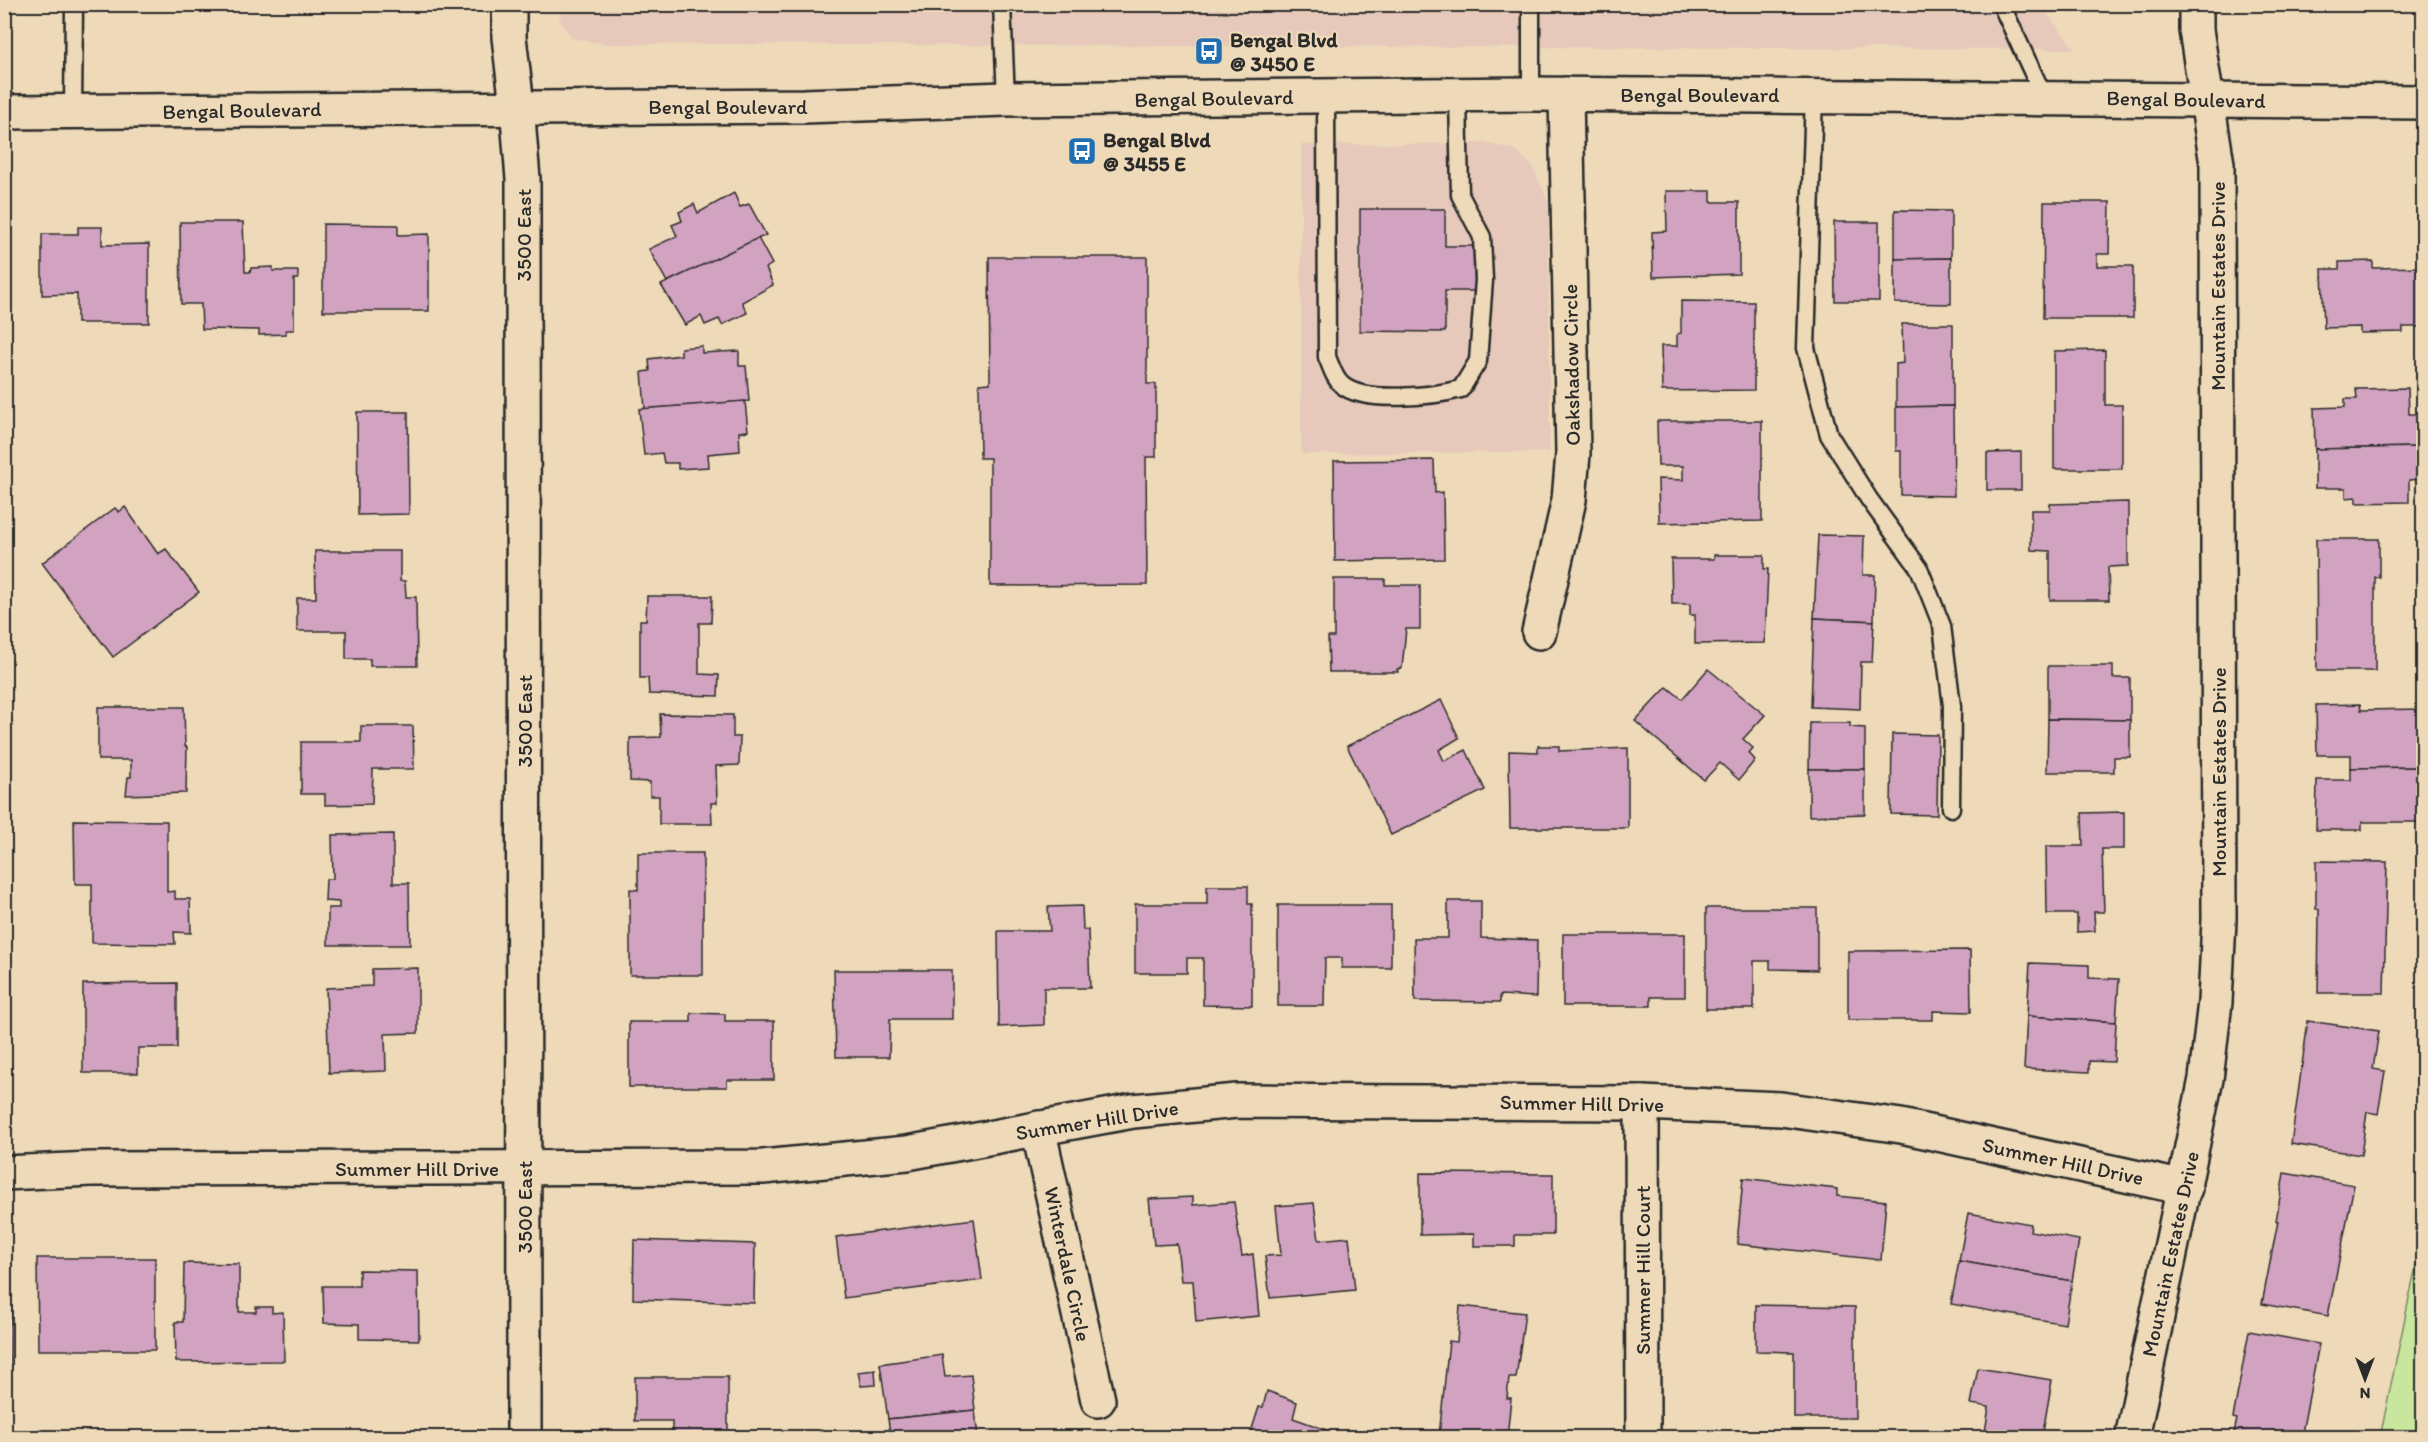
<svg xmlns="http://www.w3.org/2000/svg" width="2428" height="1442" viewBox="0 0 2428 1442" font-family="Itim,sans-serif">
  <rect width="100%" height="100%" fill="#eedab8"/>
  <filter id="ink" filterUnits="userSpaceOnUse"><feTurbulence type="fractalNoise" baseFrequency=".0167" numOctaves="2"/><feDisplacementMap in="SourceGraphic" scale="12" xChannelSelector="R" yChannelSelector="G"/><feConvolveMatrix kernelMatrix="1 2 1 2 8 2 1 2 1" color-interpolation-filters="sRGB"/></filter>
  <g filter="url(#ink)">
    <g fill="#e6c9bb">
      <polygon points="557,4 2039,4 2075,49 604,44 572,38 561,23"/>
      <polygon points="1483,143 1514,149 1533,167 1548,202 1550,452 1301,454 1301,145"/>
    </g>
    <polygon fill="#c8e69e" stroke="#7a8864" stroke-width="1.5" points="2423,1232 2423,1437 2380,1437"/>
    <g fill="#d2a2c1" stroke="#2b2b2b" stroke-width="1.5">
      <polygon points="1666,191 1711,191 1711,202 1739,202 1739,274 1653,277 1652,232 1667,231"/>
      <polygon points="734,193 740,207 749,204 766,235 667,282 649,249 677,236 672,225 682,221 679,212 694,204 698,213"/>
      <polygon points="2044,202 2110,202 2109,254 2097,254 2097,266 2133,266 2133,318 2043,318"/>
      <polygon points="1360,209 1445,209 1445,246 1478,246 1478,291 1445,291 1445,332 1360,331"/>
      <polygon points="1895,210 1951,211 1951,258 1895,259"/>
      <polygon points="180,222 243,222 245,272 250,272 251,268 273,267 273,271 298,271 298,279 294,279 294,330 286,330 286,334 259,335 259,330 202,329 201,304 181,304"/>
      <polygon points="1834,222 1879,222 1879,301 1835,301"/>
      <polygon points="323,224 398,225 398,235 429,234 429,311 323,311"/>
      <polygon points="78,227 102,227 102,245 149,244 149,323 77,323 77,294 42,295 42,234 78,234"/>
      <polygon points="758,238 772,264 766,268 773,285 742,302 747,313 722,325 719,319 705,325 701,316 685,325 661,285"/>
      <polygon points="4,244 8,244 9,312 4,312"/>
      <polygon points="989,257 1147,257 1147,384 1156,384 1156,457 1146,457 1147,585 990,586 990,458 980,458 979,384 990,383"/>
      <polygon points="1951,258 1951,304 1895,303 1895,259"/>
      <polygon points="2373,261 2373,268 2424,267 2424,327 2403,327 2403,332 2360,333 2360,327 2324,328 2322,269 2339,269 2339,262"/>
      <polygon points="1681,301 1754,302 1754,390 1662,391 1661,346 1677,346 1677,334 1681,333"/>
      <polygon points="1902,324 1953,324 1953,406 1896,407 1896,364 1903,363"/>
      <polygon points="702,346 702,353 739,351 739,366 746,366 749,401 645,409 642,372 650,371 649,359 681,355 681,348"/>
      <polygon points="2105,350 2105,405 2122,405 2122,469 2054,469 2054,351"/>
      <polygon points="2408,388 2409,414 2420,414 2420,447 2315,449 2314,408 2345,407 2345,399 2357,399 2356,389"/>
      <polygon points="745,401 748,431 739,432 740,451 708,454 709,467 678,469 678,463 664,463 662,453 644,455 639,409"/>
      <polygon points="1953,406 1954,496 1901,495 1901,451 1896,451 1896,407"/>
      <polygon points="357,412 408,412 409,514 358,515"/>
      <polygon points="1657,421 1762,421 1762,521 1659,523 1658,479 1683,480 1683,466 1658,466"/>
      <polygon points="2420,447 2420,479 2409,480 2409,502 2356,503 2356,497 2346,498 2346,488 2315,488 2315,449"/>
      <polygon points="2021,452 2021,490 1987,490 1987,453"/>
      <polygon points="1434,460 1435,493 1443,492 1444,559 1335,561 1334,461"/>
      <polygon points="4,483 7,483 8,531 4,531"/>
      <polygon points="2128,502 2128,566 2108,567 2109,600 2050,600 2050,551 2031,550 2031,510 2050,510 2050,504"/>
      <polygon points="125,507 158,554 166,549 199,592 113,657 42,563 115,508 119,512"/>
      <polygon points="1818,535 1864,536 1863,575 1875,575 1874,621 1814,618"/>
      <polygon points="2316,539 2379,539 2379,577 2375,577 2375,671 2317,671"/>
      <polygon points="315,551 400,551 400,581 405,581 406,597 416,597 417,666 370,666 370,659 346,659 346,631 297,631 297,598 316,598"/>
      <polygon points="1714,555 1764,555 1764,569 1768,569 1765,643 1695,644 1695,615 1690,615 1690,604 1672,604 1671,559 1714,559"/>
      <polygon points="1334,579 1385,579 1385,585 1420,585 1420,629 1406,629 1402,668 1397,669 1398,672 1329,672 1328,637 1334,637"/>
      <polygon points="647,596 712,596 711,623 699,623 699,674 719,675 718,696 649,694 648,678 640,678 640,620 646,620"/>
      <polygon points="1814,618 1874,621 1872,662 1861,662 1860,709 1811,707"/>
      <polygon points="2048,666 2113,666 2113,678 2130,678 2130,720 2048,719"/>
      <polygon points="1708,669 1765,715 1743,739 1753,748 1749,753 1755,760 1739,780 1720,763 1704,780 1635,721 1667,687 1682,699"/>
      <polygon points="1441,700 1459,738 1439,750 1444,761 1466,750 1485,790 1391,835 1347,746"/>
      <polygon points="2360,704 2361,710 2424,709 2424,767 2351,768 2351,755 2317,755 2316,705"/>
      <polygon points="98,707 184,707 185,746 187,747 186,793 126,795 128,777 131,777 131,760 98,760"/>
      <polygon points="660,714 733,715 733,737 740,737 739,765 716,766 717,803 711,803 712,824 659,824 659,796 650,796 650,782 630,781 630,738 661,737"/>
      <polygon points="2048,719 2130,720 2130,757 2114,757 2114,772 2047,772"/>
      <polygon points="1810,723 1850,723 1850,727 1865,728 1865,769 1809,769"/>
      <polygon points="361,726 413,726 414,769 373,769 372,804 325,805 325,794 301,794 301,742 361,742"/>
      <polygon points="1892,734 1938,735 1937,815 1891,814"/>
      <polygon points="1538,746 1559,746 1559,751 1628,748 1628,828 1510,828 1509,751 1538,752"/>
      <polygon points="2424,767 2424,822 2362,822 2362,830 2316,830 2317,780 2351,780 2351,768"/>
      <polygon points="1809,769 1865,769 1865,814 1809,816"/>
      <polygon points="2124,812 2124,849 2102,849 2104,912 2094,912 2095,931 2077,932 2077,914 2047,914 2046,846 2083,846 2082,813"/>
      <polygon points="74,820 167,821 167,892 175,891 175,899 190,899 191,933 174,932 175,944 92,943 92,884 75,884"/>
      <polygon points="393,834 393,883 409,883 410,945 328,945 328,908 339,908 339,902 325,901 326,879 333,879 332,835"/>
      <polygon points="638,853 703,853 703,975 630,975 630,889 638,890"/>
      <polygon points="2316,861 2387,862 2384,993 2318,993 2319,909 2316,909"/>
      <polygon points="1207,886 1248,886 1248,904 1252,904 1252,1006 1203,1005 1203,958 1187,958 1187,973 1135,973 1135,904 1207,904"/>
      <polygon points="1448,901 1481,901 1481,938 1537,940 1536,997 1500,995 1500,1002 1415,1001 1414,938 1448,938"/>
      <polygon points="1278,905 1391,905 1391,968 1342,968 1342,958 1325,958 1324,1006 1278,1006"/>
      <polygon points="1082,906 1083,930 1088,930 1090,988 1044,988 1044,1025 999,1027 998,931 1050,931 1048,907"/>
      <polygon points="1706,908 1817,908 1817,970 1770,969 1770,961 1754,961 1754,1009 1706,1009"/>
      <polygon points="1563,934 1685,934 1685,997 1651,997 1651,1006 1563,1006"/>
      <polygon points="1970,950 1971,1012 1933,1011 1933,1020 1848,1020 1848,951"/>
      <polygon points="2030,963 2089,965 2089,978 2119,979 2116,1022 2027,1016"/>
      <polygon points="418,968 418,1033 385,1034 386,1071 329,1073 326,988 372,986 372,969"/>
      <polygon points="834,970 952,970 952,1019 890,1019 889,1057 836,1057"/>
      <polygon points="177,983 177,1048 138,1048 138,1073 83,1073 83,984"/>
      <polygon points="691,1013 725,1014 725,1021 774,1021 774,1080 727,1080 727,1087 629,1087 629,1022 691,1022"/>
      <polygon points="2027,1016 2116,1022 2114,1062 2089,1061 2089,1072 2024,1069"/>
      <polygon points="2308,1021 2379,1031 2373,1069 2385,1071 2378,1114 2367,1112 2361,1155 2291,1144"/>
      <polygon points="1420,1173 1553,1174 1553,1235 1515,1235 1515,1246 1474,1246 1474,1234 1420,1235"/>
      <polygon points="2284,1173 2354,1185 2328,1316 2262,1304 2278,1221 2276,1221"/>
      <polygon points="1743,1178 1837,1189 1837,1196 1886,1201 1881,1260 1737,1244"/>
      <polygon points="1193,1197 1193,1205 1234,1202 1242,1256 1253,1254 1259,1316 1196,1322 1193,1281 1181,1281 1177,1244 1154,1245 1149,1199"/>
      <polygon points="1314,1203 1319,1240 1349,1237 1355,1290 1270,1298 1265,1256 1281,1255 1276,1206"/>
      <polygon points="1968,1213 2031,1224 2030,1231 2079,1240 2072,1281 1959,1261"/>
      <polygon points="974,1219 982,1280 844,1298 836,1237"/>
      <polygon points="634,1240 755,1244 754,1303 633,1299"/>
      <polygon points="37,1258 155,1258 155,1350 38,1350"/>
      <polygon points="1959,1261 2072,1281 2065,1324 1951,1304"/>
      <polygon points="184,1263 239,1264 239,1312 256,1312 256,1307 272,1307 272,1313 283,1312 284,1361 176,1362 175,1322 183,1322"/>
      <polygon points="359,1270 418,1271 419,1340 359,1339 359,1324 324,1323 323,1286 359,1286"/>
      <polygon points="4,1278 11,1278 10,1369 4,1369"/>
      <polygon points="1756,1305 1855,1307 1855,1418 1794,1418 1794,1352 1756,1351"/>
      <polygon points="1460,1306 1525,1313 1516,1378 1509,1378 1507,1398 1511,1398 1507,1438 1439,1436 1449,1341 1457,1342"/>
      <polygon points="2249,1331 2319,1344 2301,1438 2233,1438 2237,1419 2233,1418"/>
      <polygon points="942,1355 945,1377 971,1375 975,1410 888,1419 880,1364"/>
      <polygon points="1978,1368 2052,1380 2042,1438 1984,1438 1989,1407 1971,1404"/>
      <polygon points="875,1370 876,1385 861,1386 858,1372"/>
      <polygon points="635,1377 728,1377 728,1438 672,1438 672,1421 635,1421"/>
      <polygon points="1267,1391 1297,1402 1293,1418 1349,1438 1249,1438 1259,1407 1263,1407"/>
      <polygon points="975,1410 978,1438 891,1438 888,1419"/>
    </g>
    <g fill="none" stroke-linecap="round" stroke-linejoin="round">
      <g stroke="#2b2b2b" stroke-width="21">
        <g id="service">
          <polyline points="1002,4 1006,99"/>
          <polyline points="2001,4 2044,97"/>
          <polyline points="1531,94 1531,4"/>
          <polyline points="1814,94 1806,348 1829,435 1869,499 1919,568 1942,626 1952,706 1951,808"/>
          <path d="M 1326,97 L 1327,357 C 1331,366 1334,378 1342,385 C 1364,404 1434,396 1461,389 L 1478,361 L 1484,280 L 1482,237 L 1460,195 L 1458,95"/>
          <polyline points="73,111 74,4"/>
        </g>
      </g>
      <g stroke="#2b2b2b" stroke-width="38">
        <g id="minor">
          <polyline points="1539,632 1569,500 1573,454 1566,94"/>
          <polyline points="1642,1103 1643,1438"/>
          <polyline points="1038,1128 1098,1400"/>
          <polyline points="4,1173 92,1169 763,1167 907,1153 1133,1111 1237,1101 1642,1103 1781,1109 1901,1126 2185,1188"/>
          <polyline points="2132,1438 2206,1079 2215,1002 2219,920 2217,164 2196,30 2196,4"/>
        </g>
      </g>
      <g stroke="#2b2b2b" stroke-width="38">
        <polyline id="tertiary" points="517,106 523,179 524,1438"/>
      </g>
      <g stroke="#2b2b2b" stroke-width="38">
        <g id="secondary">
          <polyline points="509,4 509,37 517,106"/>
          <polyline points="4,112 804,106 1006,99 1531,94 2424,102"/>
        </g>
      </g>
      <use href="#service" stroke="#eedab8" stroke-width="16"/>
      <use href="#minor" stroke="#eedab8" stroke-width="33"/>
      <use href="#tertiary" stroke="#eedab8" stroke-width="33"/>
      <use href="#secondary" stroke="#eedab8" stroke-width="33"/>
    </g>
  </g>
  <defs>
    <g id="bus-square" transform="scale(1.5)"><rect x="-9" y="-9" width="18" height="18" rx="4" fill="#1f6fb2" stroke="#eedab8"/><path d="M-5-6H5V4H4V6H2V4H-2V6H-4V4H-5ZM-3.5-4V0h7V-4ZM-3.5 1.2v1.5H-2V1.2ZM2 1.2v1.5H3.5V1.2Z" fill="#fff"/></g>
  </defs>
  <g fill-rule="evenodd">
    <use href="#bus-square" x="1209" y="51"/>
    <use href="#bus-square" x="1082" y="151"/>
  </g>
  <g text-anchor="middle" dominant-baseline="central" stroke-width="4.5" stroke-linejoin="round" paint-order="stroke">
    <g font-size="21" font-weight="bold" fill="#2b2b2b" stroke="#eedab8" text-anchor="start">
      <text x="1230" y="39">Bengal Blvd<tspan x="1230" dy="24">@ 3450 E</tspan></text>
      <text x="1103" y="139">Bengal Blvd<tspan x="1103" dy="24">@ 3455 E</tspan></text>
    </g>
    <g font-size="21" fill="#2b2b2b" stroke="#eedab8">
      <text x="1700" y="94">Bengal Boulevard</text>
      <text transform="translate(1214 98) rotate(-1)">Bengal Boulevard</text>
      <text transform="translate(2186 99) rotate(1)">Bengal Boulevard</text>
      <text x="728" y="106">Bengal Boulevard</text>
      <text transform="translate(242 110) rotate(-1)">Bengal Boulevard</text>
      <text transform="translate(523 235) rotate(-90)">3500 East</text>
      <text transform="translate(2217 286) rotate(-90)">Mountain Estates Drive</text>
      <text transform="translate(1571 365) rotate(-91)">Oakshadow Circle</text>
      <text transform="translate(524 721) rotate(-90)">3500 East</text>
      <text transform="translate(2218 772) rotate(-90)">Mountain Estates Drive</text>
      <text transform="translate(1582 1103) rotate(1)">Summer Hill Drive</text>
      <text transform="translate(1097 1120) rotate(-9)">Summer Hill Drive</text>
      <text transform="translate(2063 1161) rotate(12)">Summer Hill Drive</text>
      <text x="417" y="1168">Summer Hill Drive</text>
      <text transform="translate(524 1207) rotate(-90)">3500 East</text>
      <text transform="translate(2170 1254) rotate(-78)">Mountain Estates Drive</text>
      <text transform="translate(1068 1264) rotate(78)">Winterdale Circle</text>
      <text transform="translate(1642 1270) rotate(-90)">Summer Hill Court</text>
    </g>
  </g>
  <rect width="2428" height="1442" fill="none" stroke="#eedab8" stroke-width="24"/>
  <rect x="12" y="12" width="2404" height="1418" fill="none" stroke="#2b2b2b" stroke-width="2" filter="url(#ink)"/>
  <g transform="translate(2365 1379) rotate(180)" stroke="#eedab8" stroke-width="4.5" paint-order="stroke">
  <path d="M0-4.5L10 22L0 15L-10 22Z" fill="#2b2b2b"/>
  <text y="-9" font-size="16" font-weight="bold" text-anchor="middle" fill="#2b2b2b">N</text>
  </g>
</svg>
